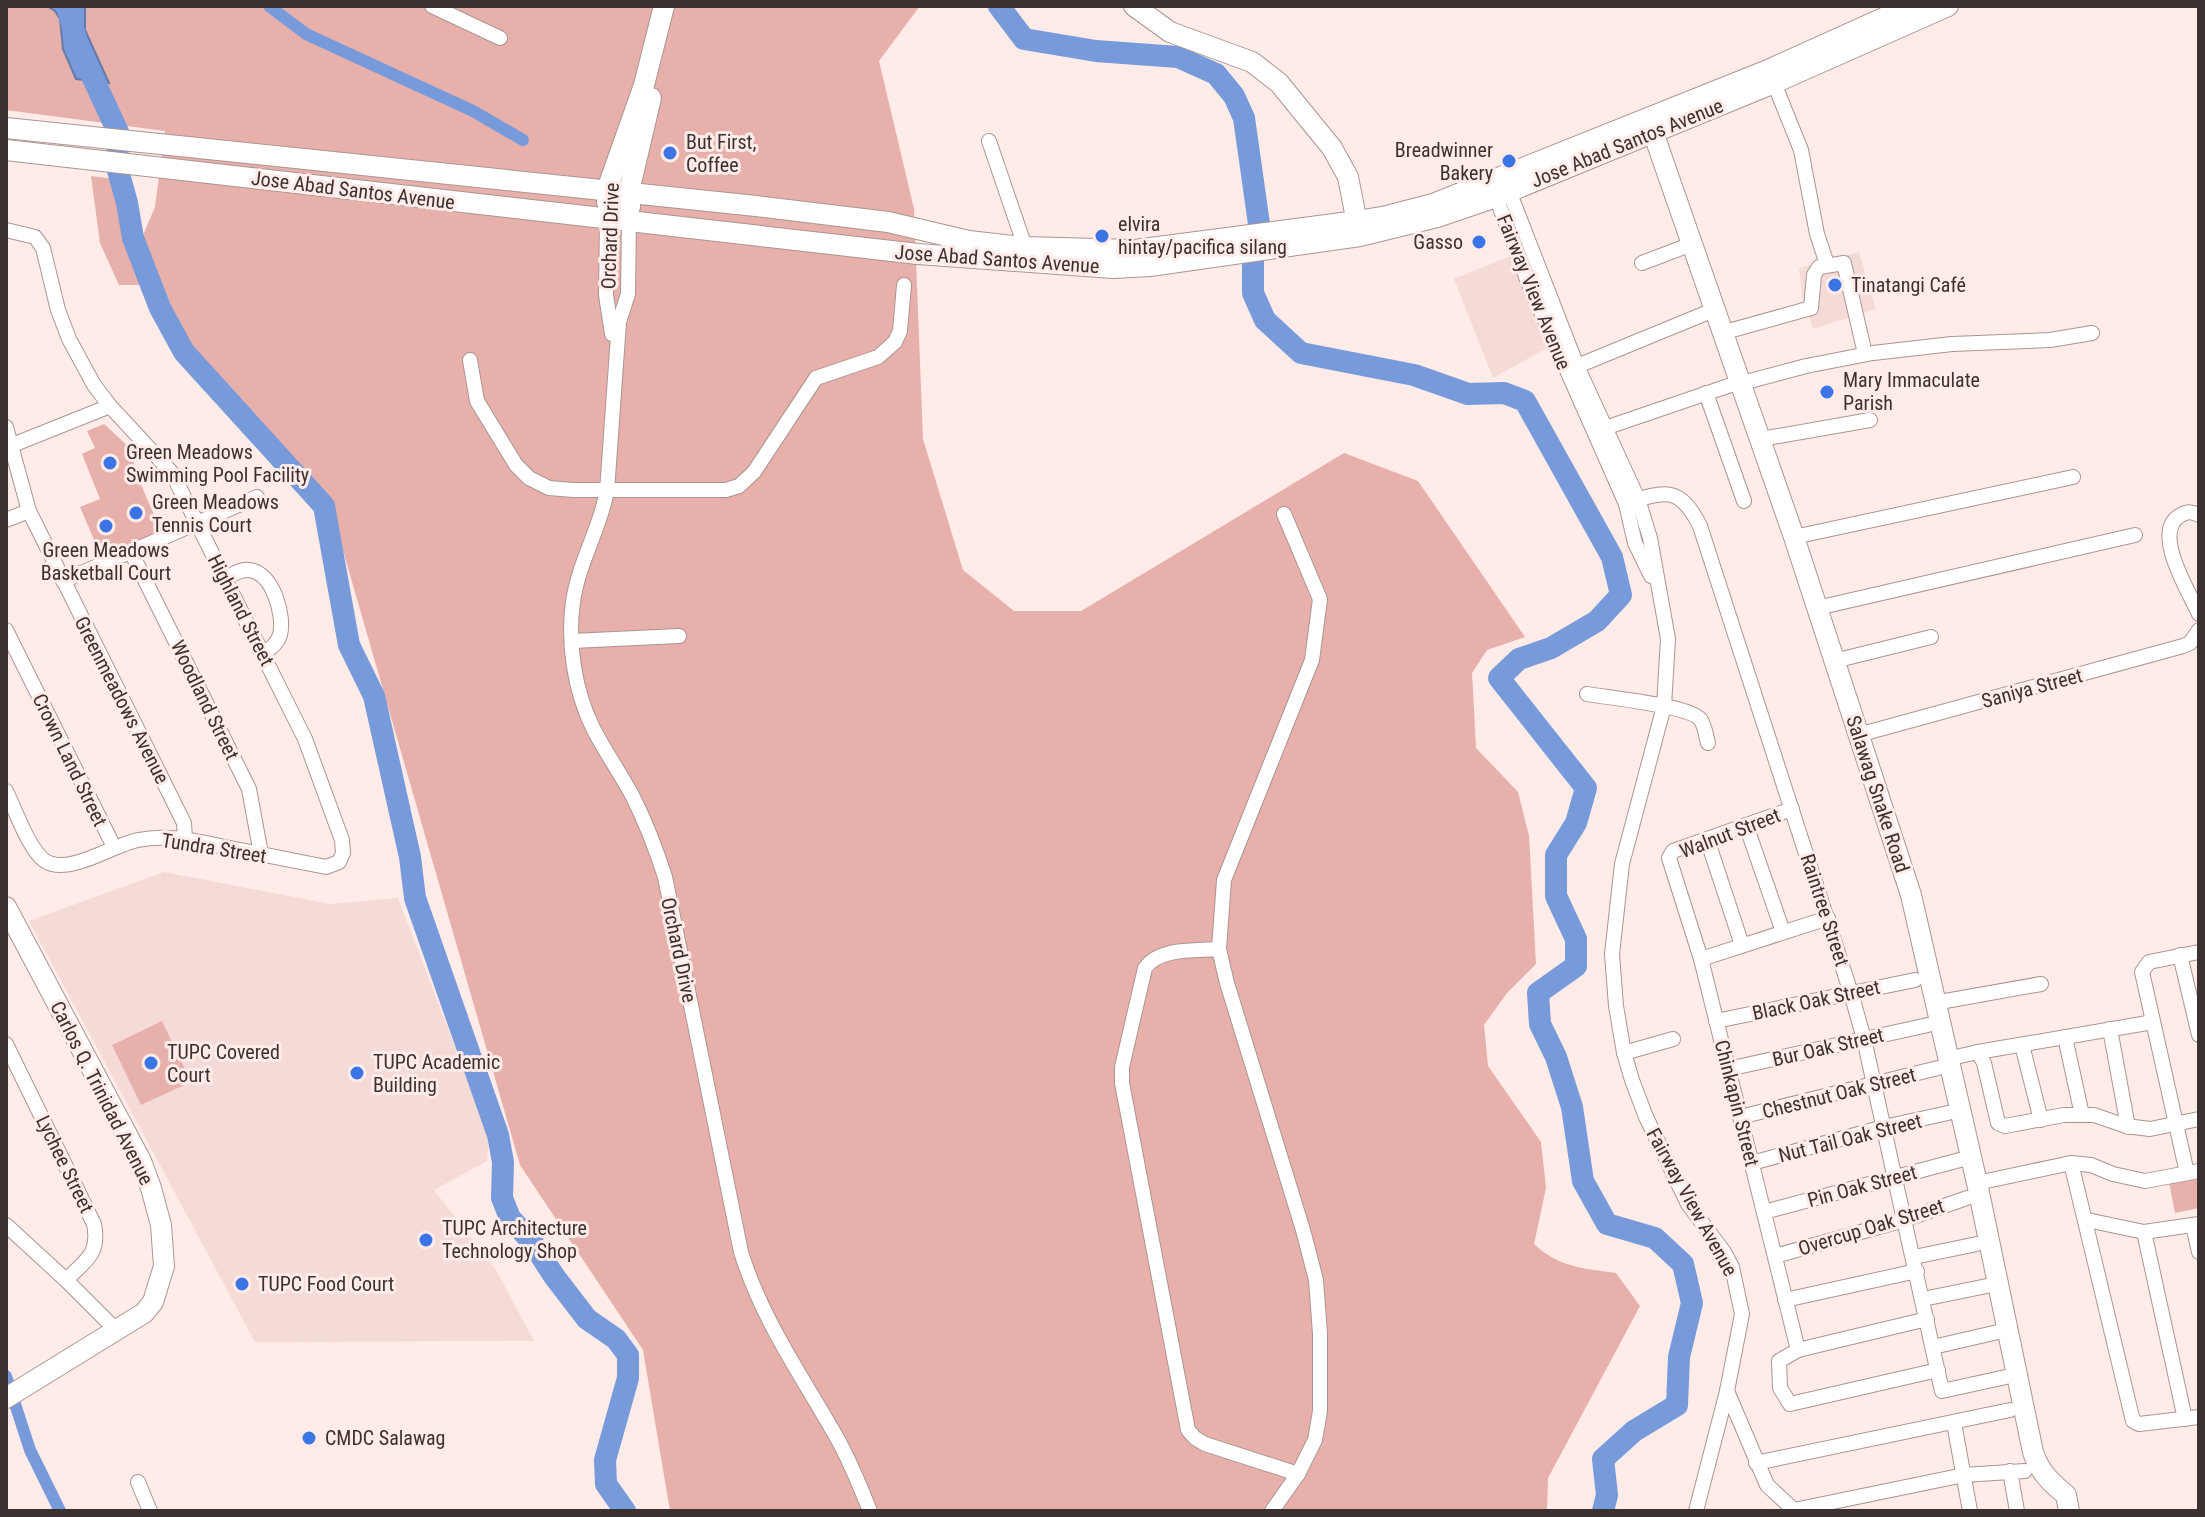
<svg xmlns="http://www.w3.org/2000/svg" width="2205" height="1517" viewBox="0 0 2205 1517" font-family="'Roboto Condensed',sans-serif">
  <rect width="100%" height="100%" fill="#ffebe8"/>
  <g fill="#f5dbd8">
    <polygon points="1859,252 1876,309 1813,329 1809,316 1742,325 1803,302 1799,268"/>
    <polygon points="1511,256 1547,348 1493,378 1454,279"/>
    <polygon points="164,872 330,904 398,898 489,1136 487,1161 434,1190 496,1270 534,1341 255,1342 29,921"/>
  </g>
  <g fill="#e8b0aa">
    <path d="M 6,6 L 920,6 L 879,61 L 914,209 L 923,439 L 963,570 L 1014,611 L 1081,611 L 1344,453 L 1418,481 L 1525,637 L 1487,650 L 1472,673 L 1476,748 L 1518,792 L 1529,836 L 1536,964 L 1507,993 L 1484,1025 L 1488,1066 L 1541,1142 L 1546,1188 L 1534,1244 C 1560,1268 1582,1268 1616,1273 L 1640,1306 L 1548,1478 L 1547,1511 L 670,1511 L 643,1350 L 520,1165 L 329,502 L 190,343 L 161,288 L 143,235 L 155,207 L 165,131 L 6,110 Z"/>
    <polygon points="91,176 115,179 144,285 119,285 100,243"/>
    <polygon points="104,424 131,449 136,473 161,531 101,556 80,507 100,499 82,454 95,448 87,431"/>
    <polygon points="162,1021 191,1082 141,1105 112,1045"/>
    <polygon points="2199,1176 2199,1208 2175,1213 2169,1182"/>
  </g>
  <polygon fill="#779adb" stroke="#657aa8" stroke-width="2" points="47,6 85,6 85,30 109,83 76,79 63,49 60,19 55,11"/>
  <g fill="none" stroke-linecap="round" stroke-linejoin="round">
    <g stroke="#779adb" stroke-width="12">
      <polyline points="269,6 306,34 473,111 523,140"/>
      <polyline points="6,1376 30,1450 60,1511"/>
    </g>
    <g stroke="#779adb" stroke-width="22">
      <polyline points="67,6 78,46 118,132 117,167 127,203 133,238 160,308 184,352 324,506 349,645 374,696 410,857 415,898 498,1135 503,1162 502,1198 510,1218 532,1242 554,1276 587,1319 616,1339 628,1355 628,1378 605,1460 606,1484 625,1511"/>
      <polyline points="999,6 1024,39 1096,51 1178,57 1216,74 1234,96 1244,118 1259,224 1253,260 1253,293 1265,320 1301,353 1414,375 1468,394 1504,393 1525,401 1612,557 1621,595 1597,621 1551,648 1519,659 1499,678 1586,788 1576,823 1556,855 1556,896 1576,939 1576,966 1538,993 1540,1024 1556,1057 1572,1107 1583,1181 1607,1224 1655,1238 1683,1264 1692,1303 1679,1357 1677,1405 1634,1431 1603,1459 1607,1495 1603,1511"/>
    </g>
    <g stroke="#ab9592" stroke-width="16">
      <g id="street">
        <polyline points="432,6 500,38"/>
        <polyline points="1772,78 1801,150 1817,234 1827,264"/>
        <polyline points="989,141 1023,241 1022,255"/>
        <polyline points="1505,187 1509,191 1577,366 1638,499 1650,538 1668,639 1664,706 1622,864 1612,954 1616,1006 1624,1053 1632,1080 1646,1117 1688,1204 1724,1252 1732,1267 1742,1314 1727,1391 1696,1511"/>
        <polyline points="1497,188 1496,197 1528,282 1626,504 1635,543 1651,576"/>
        <polyline points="607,217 606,295 612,334"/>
        <path d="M 629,219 L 628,294 L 619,322 L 607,491 C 600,529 578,564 573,602 C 567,643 575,692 593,728 C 605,752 621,774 633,797 C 646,823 656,849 665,877 L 741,1252 C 762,1320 802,1376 837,1438 C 850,1461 860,1486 870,1511"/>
        <path d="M 6,230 L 35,237 L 43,248 L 58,310 L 69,339 L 94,385 L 110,406 L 172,473 L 305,739 L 342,840 L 343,853 L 339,862 L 326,867 C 296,861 266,855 235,849 C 203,843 171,833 138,840 C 112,845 69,876 45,861 C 29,850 15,809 6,791"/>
        <polyline points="1642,263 1692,244"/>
        <polyline points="1725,332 1811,308 1814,275 1819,267 1844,263 1865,354"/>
        <polyline points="470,360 477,401 516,465 529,478 549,488 573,490 726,490 739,486 754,472 816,378 878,357 895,342 900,331 904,285"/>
        <polyline points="1570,369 1716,309"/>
        <polyline points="1742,383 1806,366 1873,353 1952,344 2050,340 2092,333"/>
        <polyline points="1706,393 1744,501"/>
        <polyline points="6,427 29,511 184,823 185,839"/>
        <polyline points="1605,428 1731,385"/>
        <polyline points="1761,439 1870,420"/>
        <polyline points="10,446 110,406"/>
        <path d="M 1626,504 C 1665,490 1680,486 1700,526 L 1851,993 L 1864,1039 L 1942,1391 L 2006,1377"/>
        <path d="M 2199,515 C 2192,512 2188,511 2181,515 C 2150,531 2190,593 2199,614"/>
        <polyline points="6,520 29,511"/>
        <polyline points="1794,537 2073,477"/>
        <polyline points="131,552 249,789 261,854"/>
        <path d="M 225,578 C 233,574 241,569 249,570 C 273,572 285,616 280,635 C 277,644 271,649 263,653"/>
        <polyline points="63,581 257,497"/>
        <polyline points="1817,608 2135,535"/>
        <polyline points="6,630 114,847"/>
        <polyline points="572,641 679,636"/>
        <polyline points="1834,661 1931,637"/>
        <path d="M 1587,694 C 1609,698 1687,705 1700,719 C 1705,725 1706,736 1708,743"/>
        <polyline points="1858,735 2183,646 2190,643 2199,630"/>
        <polyline points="1792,809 1673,851 1669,858 1701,959 1798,1350"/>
        <polyline points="1746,825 1783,932"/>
        <polyline points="1707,839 1742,945"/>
        <path d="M 1219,949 C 1195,951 1160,947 1145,968 L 1122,1067 L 1122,1083 L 1188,1430 L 1195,1438 L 1205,1444 L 1298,1474"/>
        <polyline points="2180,955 2199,1035"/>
        <polyline points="1701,959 1828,918"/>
        <polyline points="1934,1003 2041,984"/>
        <polyline points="1716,1021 1915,980"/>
        <polyline points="2110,1029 2128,1127"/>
        <polyline points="2065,1037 2082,1115"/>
        <path d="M 6,1044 L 94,1224 C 100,1254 86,1260 66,1280"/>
        <polyline points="2022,1045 2041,1120"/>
        <polyline points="1978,1052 2153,1022"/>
        <polyline points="1624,1053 1673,1039"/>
        <polyline points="1947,1059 1978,1052 1984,1063 1998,1123 2005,1126 2064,1115 2094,1115 2126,1126 2150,1129 2199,1119"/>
        <polyline points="1728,1069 1928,1025"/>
        <polyline points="1740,1117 1938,1068"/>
        <polyline points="1752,1163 1884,1127 1948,1113"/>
        <polyline points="2071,1163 2133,1421 2139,1424 2199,1417"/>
        <polyline points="2187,1173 2142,972 2149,962 2199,952"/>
        <polyline points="1977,1183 2071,1163 2091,1165 2113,1174 2145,1181 2199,1171"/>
        <polyline points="1764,1212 1960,1160"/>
        <polyline points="2087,1220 2144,1232 2199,1224"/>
        <polyline points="6,1225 66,1280 116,1330"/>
        <polyline points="2193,1225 2199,1252"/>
        <polyline points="2144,1232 2185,1419"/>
        <polyline points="1775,1256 1904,1220 1967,1198"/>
        <polyline points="1914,1257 1977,1244"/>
        <polyline points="1923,1299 1987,1286"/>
        <polyline points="1785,1300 1917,1271"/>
        <polyline points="1927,1319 1798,1350 1779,1361 1780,1388 1790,1404 1938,1370"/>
        <polyline points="1933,1347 1998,1332"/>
        <polyline points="1727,1391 1767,1485 1795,1511"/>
        <polyline points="1954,1423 1970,1511"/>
        <polyline points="1756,1463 2010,1410"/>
        <polyline points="2010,1471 2017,1511"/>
        <polyline points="138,1482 150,1511"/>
        <polyline points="1794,1510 1964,1475 2025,1471"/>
        <polyline points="1272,1511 1298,1474 1315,1440 1320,1411 1320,1334 1316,1280 1303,1230 1227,983 1219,949 1224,880 1312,660 1320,599 1284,514"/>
      </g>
    </g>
    <g stroke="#ab9592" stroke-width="22">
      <g id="secondary">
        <polyline points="1134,6 1170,32 1252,62 1279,83 1332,148 1348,177 1359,233"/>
        <path d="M 1652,121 L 1653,132 L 1794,537 L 1911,895 L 1977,1183 L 2033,1452 C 2039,1471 2051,1483 2066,1495 L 2069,1511"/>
        <polyline points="6,128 756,206 888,222 969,241 1023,247 1135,250 1357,221 1387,216 1433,204 1768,70 1910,6"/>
        <polyline points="6,150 918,254 1113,268 1150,266 1360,236 1437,217 1496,197 1774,83 1948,6"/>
        <polyline points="607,202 610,181 644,85 664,6"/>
        <polyline points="630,207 631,183 651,98"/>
        <polyline points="6,907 141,1161 151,1188 161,1225 164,1266 153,1302 144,1313 6,1398"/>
      </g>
    </g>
    <use href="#street" stroke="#fff" stroke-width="14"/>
    <use href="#secondary" stroke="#fff" stroke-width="20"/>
  </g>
  <g fill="#3b74e4" stroke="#ffebe8" stroke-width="3">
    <circle cx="670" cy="153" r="8"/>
    <circle cx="1509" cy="161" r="8"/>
    <circle cx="1102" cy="236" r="8"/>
    <circle cx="1479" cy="242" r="8"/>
    <circle cx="1835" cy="285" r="8"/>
    <circle cx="1827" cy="392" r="8"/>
    <circle cx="110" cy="463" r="8"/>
    <circle cx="136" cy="513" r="8"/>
    <circle cx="106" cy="526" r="8"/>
    <circle cx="151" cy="1063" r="8"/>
    <circle cx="357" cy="1073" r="8"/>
    <circle cx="426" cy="1240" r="8"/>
    <circle cx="242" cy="1284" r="8"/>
    <circle cx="309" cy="1438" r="8"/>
  </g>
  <g text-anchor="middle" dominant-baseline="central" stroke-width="6" stroke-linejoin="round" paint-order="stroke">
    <g font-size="20" fill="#3b3130" stroke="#ffebe8" text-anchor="start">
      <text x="686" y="142">But First,<tspan x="686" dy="23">Coffee</tspan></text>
      <text x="1493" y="150" text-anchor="end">Breadwinner<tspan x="1493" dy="23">Bakery</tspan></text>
      <text x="1118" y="224">elvira<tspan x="1118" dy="23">hintay/pacifica silang</tspan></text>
      <text x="1463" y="242" text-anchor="end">Gasso</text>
      <text x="1851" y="285">Tinatangi Café</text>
      <text x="1843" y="380">Mary Immaculate<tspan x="1843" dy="23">Parish</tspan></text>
      <text x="126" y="452">Green Meadows<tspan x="126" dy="23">Swimming Pool Facility</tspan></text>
      <text x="152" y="502">Green Meadows<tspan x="152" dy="23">Tennis Court</tspan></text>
      <text x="106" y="550" text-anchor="middle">Green Meadows<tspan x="106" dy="23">Basketball Court</tspan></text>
      <text x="167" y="1052">TUPC Covered<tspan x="167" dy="23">Court</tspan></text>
      <text x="373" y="1062">TUPC Academic<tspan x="373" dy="23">Building</tspan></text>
      <text x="442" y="1228">TUPC Architecture<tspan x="442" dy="23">Technology Shop</tspan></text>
      <text x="258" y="1284">TUPC Food Court</text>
      <text x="325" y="1438">CMDC Salawag</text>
    </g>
    <g font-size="20" fill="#3b3130" stroke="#ffebe8">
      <text transform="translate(1627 143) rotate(-22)">Jose Abad Santos Avenue</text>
      <text transform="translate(353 190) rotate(7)">Jose Abad Santos Avenue</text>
      <text transform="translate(610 236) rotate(-88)">Orchard Drive</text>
      <text transform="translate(997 259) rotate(4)">Jose Abad Santos Avenue</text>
      <text transform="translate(1534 292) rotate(68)">Fairway View Avenue</text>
      <text transform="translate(241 610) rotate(63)">Highland Street</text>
      <text transform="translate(2032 688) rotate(-15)">Saniya Street</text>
      <text transform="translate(122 700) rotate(63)">Greenmeadows Avenue</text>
      <text transform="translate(205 700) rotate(64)">Woodland Street</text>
      <text transform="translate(70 760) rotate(64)">Crown Land Street</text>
      <text transform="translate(1878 794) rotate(72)">Salawag Snake Road</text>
      <text transform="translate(1730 833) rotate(-21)">Walnut Street</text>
      <text transform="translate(214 848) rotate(9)">Tundra Street</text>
      <text transform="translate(1825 910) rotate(72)">Raintree Street</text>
      <text transform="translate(679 950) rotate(78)">Orchard Drive</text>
      <text transform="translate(1816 1000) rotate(-12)">Black Oak Street</text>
      <text transform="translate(1828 1047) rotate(-13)">Bur Oak Street</text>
      <text transform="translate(102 1093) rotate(63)">Carlos Q. Trinidad Avenue</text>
      <text transform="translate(1839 1093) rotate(-14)">Chestnut Oak Street</text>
      <text transform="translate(1737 1103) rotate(76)">Chinkapin Street</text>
      <text transform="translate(1850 1138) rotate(-14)">Nut Tail Oak Street</text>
      <text transform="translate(65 1164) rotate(64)">Lychee Street</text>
      <text transform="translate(1862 1186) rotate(-15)">Pin Oak Street</text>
      <text transform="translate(1692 1202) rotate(61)">Fairway View Avenue</text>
      <text transform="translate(1871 1227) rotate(-17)">Overcup Oak Street</text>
    </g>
  </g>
  <rect width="2205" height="1517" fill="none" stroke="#3b3130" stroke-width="16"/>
</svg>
